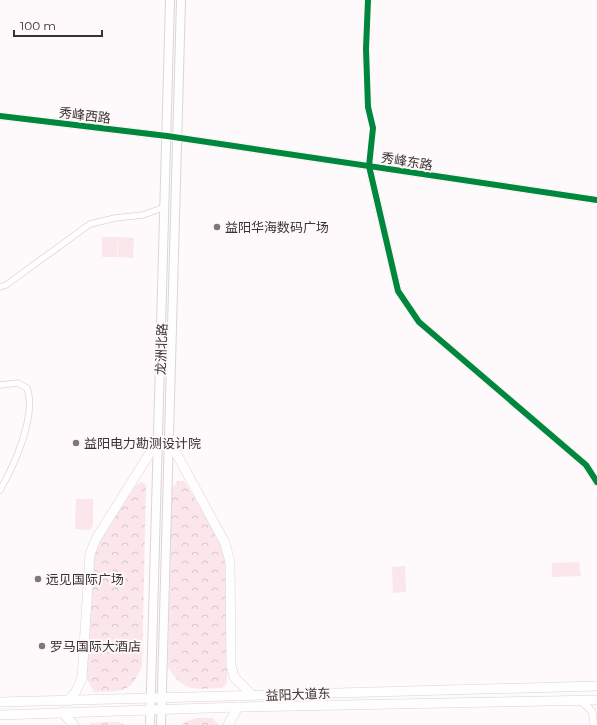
<svg xmlns="http://www.w3.org/2000/svg" width="597" height="725" viewBox="0 0 597 725" font-family="Montserrat,'Noto Sans SC',sans-serif">
  <defs>
    <pattern id="forest-crowns" width="20" height="18" patternUnits="userSpaceOnUse"><rect width="20" height="18" fill="#fbe6eb"/><path d="M2 6a3 3 0 1 1 6 0M12 15a3 3 0 1 1 6 0" fill="none" stroke="#d8c6ca"/></pattern>
  </defs>
  <rect width="100%" height="100%" fill="#fef9fa"/>
  <g fill="url(#forest-crowns)">
    <path d="M 178,481 L 184,481 L 224,545 L 227,560 L 227,683 L 222,688 C 195,689 184,693 168,667 L 172,488 Z"/>
    <path d="M 142,482 L 146,485 L 142,666 C 131,694 121,691 94,692 L 87,679 L 93,553 L 100,538 L 137,484 Z"/>
    <polygon points="196,718 212,718 219,725 182,725 185,722"/>
    <polygon points="118,722 125,725 89,725 91,723"/>
  </g>
  <g fill="#fbe6eb">
    <polygon points="102,237 118,237 117,257 102,257"/>
    <polygon points="118,237 134,238 133,258 118,257"/>
    <polygon points="76,499 93,499 93,525 90,530 75,529"/>
    <polygon points="579,562 581,576 552,577 552,563"/>
    <polygon points="405,566 406,592 393,593 392,567"/>
  </g>
  <g fill="none" stroke-linecap="round" stroke-linejoin="round">
    <g stroke="#dbd5d6" stroke-width="7">
      <g id="minor">
        <polyline points="368,0 366,49 368,107 373,128 369,166"/>
        <polyline points="0,287 6,285 90,224 115,218 143,215 165,207"/>
        <path d="M 0,385 L 18,383 L 27,388 C 37,415 14,466 0,490"/>
      </g>
    </g>
    <g stroke="#dbd5d6" stroke-width="8">
      <g id="tertiary">
        <polyline points="0,116 167,136 597,200"/>
        <polyline points="369,166 398,291 419,322 586,465 597,482"/>
        <polyline points="580,700 592,711 594,725"/>
      </g>
    </g>
    <g stroke="#dbd5d6" stroke-width="10">
      <g id="secondary">
        <polyline points="150,725 170,0"/>
        <polyline points="161,725 181,0"/>
      </g>
    </g>
    <g stroke="#dbd5d6" stroke-width="10">
      <g id="primary">
        <polyline points="169,440 225,543 230,562 231,665 234,677 252,695"/>
        <polyline points="68,701 76,691 82,678 90,554 96,539 158,440"/>
        <polyline points="0,702 597,686"/>
        <polyline points="62,712 74,725"/>
        <polyline points="0,715 238,707 597,700"/>
        <polyline points="228,725 238,707"/>
      </g>
    </g>
    <use href="#minor" stroke="#fffefe" stroke-width="5.5"/>
    <use href="#tertiary" stroke="#fffefe" stroke-width="7"/>
    <use href="#secondary" stroke="#fffefe" stroke-width="8"/>
    <use href="#primary" stroke="#fffefe" stroke-width="9"/>
    <g stroke="#fff8f9" stroke-width="8">
      <g id="cycleway">
        <polyline points="368,0 366,49 368,107 373,128 369,166 398,291 419,322 586,465 597,482"/>
        <polyline points="0,116 167,136 597,200"/>
      </g>
    </g>
    <use href="#cycleway" stroke="#00873e" stroke-width="6"/>
  </g>
  <g fill="#7f787a" stroke="#fff8f9" stroke-width="1.5">
    <circle cx="217" cy="227" r="4"/>
    <circle cx="76" cy="443" r="4"/>
    <circle cx="38" cy="579" r="4"/>
    <circle cx="42" cy="646" r="4"/>
  </g>
  <g text-anchor="middle" dominant-baseline="central" stroke-width="4" stroke-linejoin="round" paint-order="stroke">
    <g font-size="13" fill="#3a3335" stroke="#fff8f9">
      <text transform="translate(85 115) rotate(7)">秀峰西路</text>
      <text transform="translate(407 161) rotate(9)">秀峰东路</text>
      <text transform="translate(161 349) rotate(-88)">龙洲北路</text>
      <text transform="translate(298 694) rotate(-2)">益阳大道东</text>
    </g>
    <g font-size="13" fill="#3a3335" stroke="#fff8f9" text-anchor="start">
      <text x="225" y="227">益阳华海数码广场</text>
      <text x="84" y="443">益阳电力勘测设计院</text>
      <text x="46" y="579">远见国际广场</text>
      <text x="50" y="646">罗马国际大酒店</text>
    </g>
  </g>
  <path d="M14 30v6h88v-6" fill="none" stroke="#3a3335" stroke-width="2"/>
  <text x="20" y="30" font-size="12" fill="#3a3335" stroke="#fff8f9" stroke-width="3" paint-order="stroke">100 m</text>
</svg>
